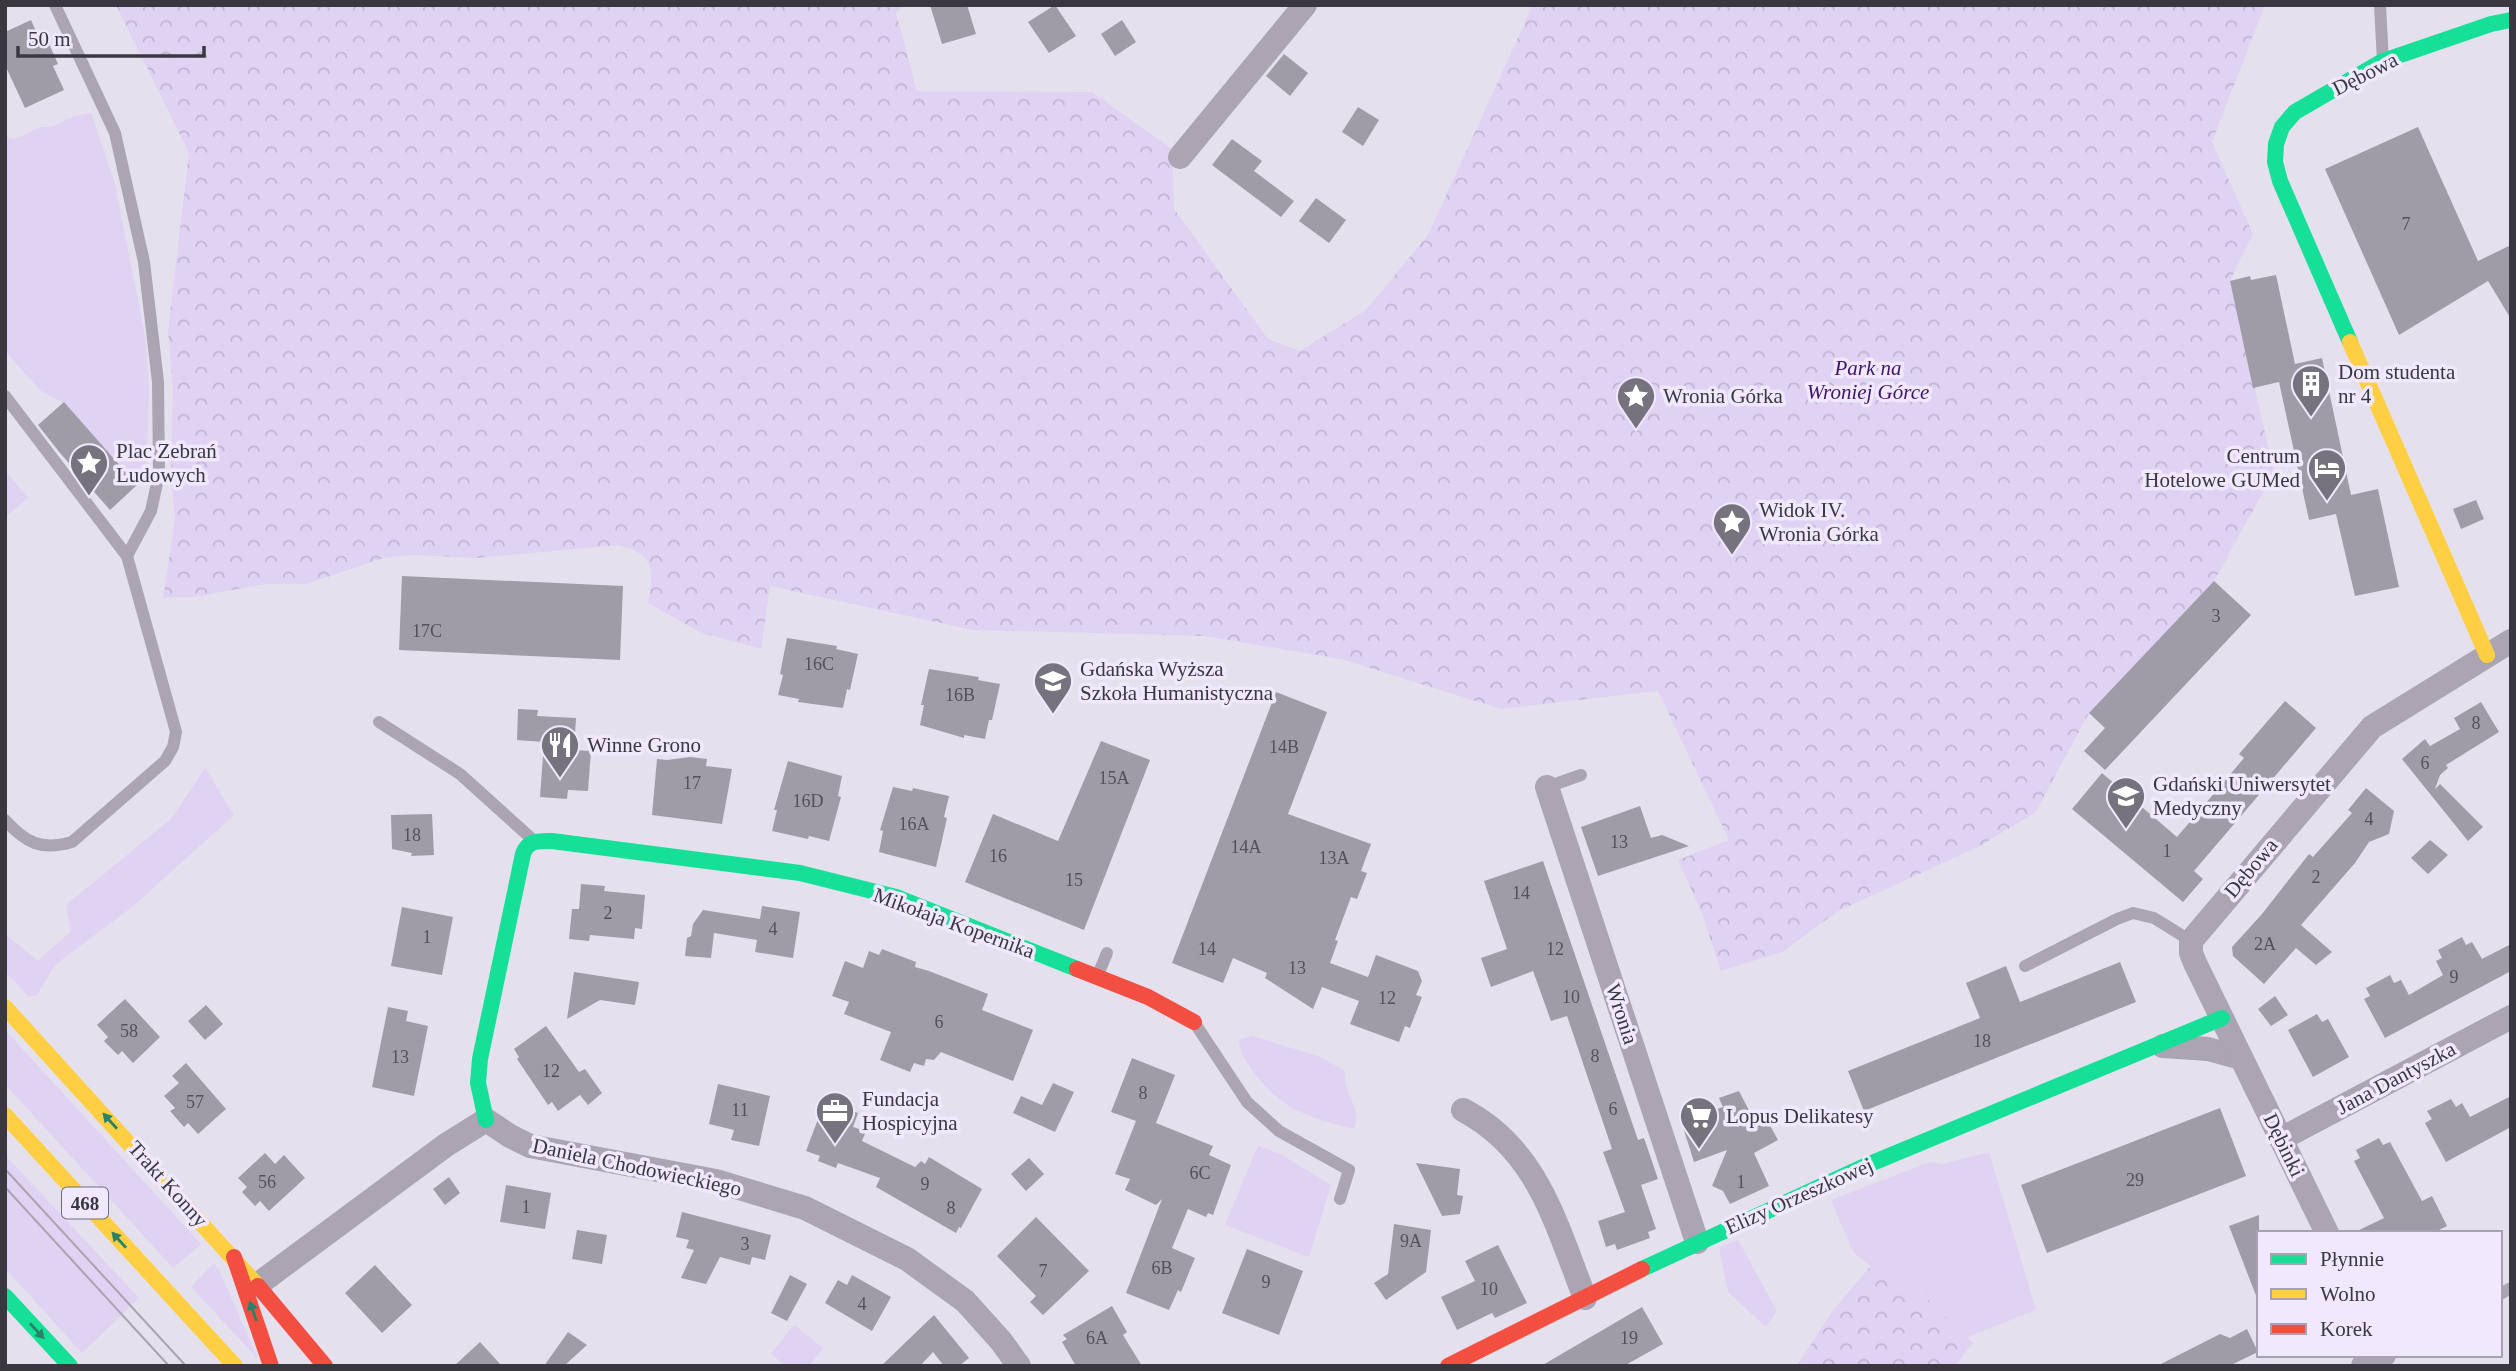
<svg xmlns="http://www.w3.org/2000/svg" width="2516" height="1371" viewBox="0 0 2516 1371" font-family="'Times New Roman',serif">
  <defs>
    <pattern id="forest-crowns" width="20" height="18" patternUnits="userSpaceOnUse" patternTransform="scale(1.75)"><rect width="20" height="18" fill="#dfd2f3"/><path d="M2 6a3 3 0 1 1 6 0M12 15a3 3 0 1 1 6 0" fill="none" stroke="#c0b5d2"/></pattern>
  </defs>
  <rect width="100%" height="100%" fill="#e5e0ee"/>
  <g fill="#dfd2f3">
    <polygon points="91,113 115,184 145,336 149,389 146,473 137,485 64,403 41,391 5,351 5,137 15,139 41,127 52,127 75,116"/>
    <polygon points="5,471 28,498 5,517"/>
    <polygon points="205,768 234,815 132,907 55,965 37,995 29,997 5,971 5,934 38,961 71,931 66,905 171,819"/>
    <polygon points="5,1030 201,1244 173,1268 5,1084"/>
    <path d="M 1252,1036 L 1318,1056 L 1344,1070 C 1345,1076 1345,1083 1347,1089 C 1353,1108 1360,1106 1354,1129 C 1332,1123 1305,1117 1286,1104 C 1271,1094 1237,1059 1239,1039 Z"/>
    <polygon points="1258,1145 1284,1156 1331,1185 1309,1257 1225,1225"/>
    <polygon points="1989,1152 2036,1310 1966,1338 1920,1291 1913,1299 1853,1252 1831,1200 1930,1162 1943,1164"/>
    <polygon points="5,1155 139,1298 82,1353 5,1268"/>
    <polygon points="1738,1240 1777,1311 1766,1327 1728,1292 1719,1247"/>
    <polygon points="214,1263 220,1272 258,1359 191,1287"/>
    <polygon points="794,1325 823,1348 809,1366 786,1366 771,1354"/>
  </g>
  <g fill="url(#forest-crowns)">
    <path d="M 116,5 L 904,5 L 896,13 L 917,91 L 1092,92 L 1172,149 L 1174,209 L 1268,339 L 1300,351 L 1366,310 L 1428,235 L 1533,5 L 2265,5 L 2212,142 L 2253,234 L 2230,281 L 2274,472 L 2214,581 L 2089,713 L 2035,813 L 1978,847 L 1838,911 L 1782,952 L 1721,971 L 1702,913 L 1678,860 L 1729,840 L 1658,691 L 1501,709 L 1341,659 L 1204,636 L 973,630 L 770,586 L 761,649 L 702,633 L 648,603 C 654,571 656,555 619,545 L 478,558 L 413,555 L 384,558 L 306,584 L 266,584 L 193,597 L 163,598 L 175,519 L 171,475 L 173,389 L 168,331 L 189,153 Z"/>
    <polygon points="1871,1266 1913,1298 1919,1291 1973,1343 1955,1366 1797,1366 1833,1310"/>
  </g>
  <g fill="#a09ca7">
    <polygon points="930,5 967,5 976,34 942,44"/>
    <polygon points="1055,5 1076,36 1049,53 1028,22"/>
    <polygon points="31,20 40,40 46,37 58,64 53,66 64,90 25,108 5,65 5,32"/>
    <polygon points="1122,20 1136,42 1115,56 1101,34"/>
    <polygon points="1284,54 1308,73 1290,96 1266,76"/>
    <polygon points="1358,107 1379,120 1363,146 1342,132"/>
    <polygon points="2418,127 2478,261 2511,245 2511,319 2488,281 2399,335 2325,169"/>
    <polygon points="1232,139 1262,161 1254,171 1294,201 1281,217 1212,165"/>
    <polygon points="1316,198 1346,220 1329,243 1299,221"/>
    <polygon points="2276,275 2295,364 2322,358 2351,495 2378,489 2399,587 2355,596 2336,514 2309,520 2279,382 2253,388 2230,281 2250,276 2251,280"/>
    <polygon points="64,402 137,485 110,510 60,453 38,425"/>
    <polygon points="2476,500 2484,519 2461,529 2453,509"/>
    <polygon points="402,576 623,586 620,660 399,650"/>
    <polygon points="2214,581 2251,615 2105,770 2084,751 2105,728 2089,713"/>
    <polygon points="787,638 837,646 836,649 858,654 850,690 847,689 843,708 798,702 799,699 778,695 783,675 780,674"/>
    <polygon points="929,669 979,677 978,680 1000,684 992,720 989,720 985,739 964,735 964,738 920,725 924,705 921,705"/>
    <polygon points="1276,692 1327,712 1288,814 1371,844 1361,871 1367,873 1357,899 1351,897 1335,940 1338,941 1330,963 1368,977 1376,955 1418,971 1422,981 1416,995 1422,997 1410,1028 1405,1026 1399,1042 1350,1024 1359,1001 1322,987 1313,1009 1265,978 1267,973 1233,958 1223,983 1172,963"/>
    <polygon points="2285,701 2316,728 2194,871 2203,879 2183,902 2072,809 2102,773 2177,837 2244,758 2239,754"/>
    <polygon points="2481,702 2499,732 2446,765 2448,768 2440,775 2435,789 2440,784 2483,827 2468,841 2402,759 2425,739 2430,746 2460,729 2454,718"/>
    <polygon points="518,709 538,710 537,716 576,718 574,750 591,751 588,791 568,790 567,799 540,797 544,742 517,740"/>
    <polygon points="1101,741 1150,760 1084,930 965,882 993,814 1058,841"/>
    <polygon points="690,757 707,759 706,766 732,769 722,824 652,815 657,759 667,760"/>
    <polygon points="788,761 842,776 838,796 841,797 829,841 809,836 808,839 772,831 777,810 774,810"/>
    <polygon points="893,787 912,791 913,788 949,796 944,817 947,818 936,867 879,852 883,831 880,830"/>
    <polygon points="2366,788 2394,811 2389,834 2369,842 2355,863 2301,925 2332,952 2316,965 2296,948 2264,984 2233,956 2232,947 2262,914 2309,854 2313,857 2352,813 2348,810"/>
    <polygon points="1640,806 1651,838 1662,835 1689,846 1598,876 1581,827"/>
    <polygon points="432,814 434,855 411,856 412,853 392,849 391,815"/>
    <polygon points="2430,840 2448,855 2428,874 2411,858"/>
    <polygon points="1543,861 1638,1140 1644,1138 1658,1179 1641,1185 1656,1229 1648,1232 1650,1238 1617,1250 1615,1244 1606,1247 1598,1221 1625,1212 1603,1152 1612,1149 1567,1016 1551,1021 1533,971 1491,987 1481,958 1507,949 1484,881"/>
    <polygon points="581,884 605,886 604,891 645,895 642,929 635,928 634,939 590,935 589,941 569,939 572,909 579,909"/>
    <polygon points="762,906 800,912 793,958 755,952 757,940 714,933 711,958 685,956 687,938 691,936 693,924 703,910 760,919"/>
    <polygon points="402,907 453,917 442,975 391,966"/>
    <polygon points="2462,937 2466,945 2472,942 2482,959 2511,944 2511,971 2385,1038 2364,999 2370,996 2366,988 2390,975 2394,983 2401,980 2409,995 2443,975 2436,961 2442,958 2438,950"/>
    <polygon points="882,949 916,962 915,967 929,971 988,994 982,1010 1033,1030 1013,1081 941,1052 934,1060 926,1059 924,1066 914,1063 910,1072 880,1060 891,1032 844,1014 849,1002 832,996 845,961 863,968 869,951 879,955"/>
    <polygon points="2120,962 2136,1002 1864,1111 1848,1071 1980,1018 1966,983 2006,966 2020,1002"/>
    <polygon points="574,972 639,982 635,1005 600,1000 567,1019"/>
    <polygon points="2275,996 2288,1015 2271,1026 2258,1009"/>
    <polygon points="125,999 160,1037 133,1063 122,1051 118,1055 104,1041 108,1037 97,1025"/>
    <polygon points="206,1005 223,1024 205,1040 188,1021"/>
    <polygon points="388,1007 408,1011 406,1021 428,1026 414,1096 372,1087"/>
    <polygon points="2317,1014 2322,1022 2328,1019 2349,1057 2313,1077 2288,1030"/>
    <polygon points="546,1026 579,1072 585,1069 602,1093 588,1105 580,1095 558,1111 552,1102 548,1105 517,1059 519,1057 514,1049"/>
    <polygon points="1132,1058 1175,1075 1156,1123 1213,1146 1209,1155 1231,1165 1213,1215 1208,1213 1206,1217 1188,1209 1172,1248 1195,1258 1181,1292 1178,1290 1169,1310 1126,1293 1162,1199 1156,1205 1125,1190 1130,1179 1115,1174 1136,1121 1111,1112"/>
    <polygon points="186,1063 226,1109 198,1134 188,1123 184,1127 170,1111 175,1108 164,1096 179,1083 172,1076"/>
    <polygon points="1053,1083 1074,1092 1055,1132 1013,1113 1021,1096 1042,1105"/>
    <polygon points="718,1084 770,1096 759,1146 731,1140 734,1130 709,1124"/>
    <polygon points="1739,1091 1757,1126 1767,1120 1778,1140 1754,1153 1769,1186 1730,1204 1723,1191 1712,1186 1727,1150 1694,1162 1681,1121 1723,1107 1719,1098"/>
    <polygon points="2511,1096 2511,1127 2446,1162 2425,1123 2432,1119 2427,1111 2451,1099 2456,1107 2462,1103 2470,1117"/>
    <polygon points="836,1105 858,1113 853,1127 866,1131 862,1141 915,1167 921,1161 925,1164 929,1157 982,1189 961,1228 959,1227 956,1233 876,1187 880,1178 838,1163 836,1168 818,1161 820,1156 806,1151 820,1114 831,1118"/>
    <polygon points="2220,1108 2246,1176 2047,1253 2021,1185"/>
    <polygon points="2379,1138 2383,1145 2390,1142 2422,1201 2432,1196 2447,1226 2433,1233 2353,1233 2384,1218 2354,1161 2360,1158 2356,1150"/>
    <polygon points="265,1153 275,1164 284,1155 305,1178 269,1211 260,1201 255,1206 242,1192 247,1187 238,1178"/>
    <polygon points="1029,1158 1044,1174 1026,1191 1011,1174"/>
    <polygon points="1416,1163 1460,1169 1457,1195 1463,1196 1460,1214 1442,1216"/>
    <polygon points="449,1177 460,1193 445,1205 433,1189"/>
    <polygon points="506,1185 551,1193 545,1229 500,1222"/>
    <polygon points="682,1212 771,1235 765,1260 752,1257 750,1265 720,1257 706,1284 681,1278 694,1250 686,1248 689,1240 676,1237"/>
    <polygon points="2259,1215 2259,1298 2257,1298 2229,1226"/>
    <polygon points="1036,1217 1089,1271 1043,1315 1030,1302 1036,1296 997,1256"/>
    <polygon points="1394,1224 1431,1230 1426,1272 1386,1300 1374,1283 1388,1274"/>
    <polygon points="577,1230 607,1235 602,1264 572,1259"/>
    <polygon points="1498,1245 1527,1303 1495,1318 1492,1313 1457,1330 1441,1297 1475,1281 1465,1261"/>
    <polygon points="1247,1249 1303,1271 1279,1335 1222,1313"/>
    <polygon points="375,1265 412,1305 382,1333 345,1293"/>
    <polygon points="790,1275 807,1284 787,1321 771,1313"/>
    <polygon points="852,1275 891,1297 872,1331 825,1303 838,1280 847,1285"/>
    <polygon points="1112,1306 1127,1332 1123,1335 1142,1366 1076,1366 1062,1342 1067,1339 1063,1335"/>
    <polygon points="1642,1307 1663,1344 1624,1366 1541,1366"/>
    <polygon points="934,1315 969,1358 959,1366 944,1366 933,1352 920,1366 881,1366"/>
    <polygon points="2247,1329 2258,1352 2229,1366 2157,1366 2220,1334 2230,1338"/>
    <polygon points="568,1332 587,1345 564,1366 544,1366"/>
    <polygon points="480,1342 502,1366 454,1366"/>
  </g>
  <g fill="none" stroke-linecap="round" stroke-linejoin="round">
    <g stroke="#aaa4b3" stroke-width="12">
      <polyline points="55,5 115,133 144,262 158,382 159,474 151,511 127,556"/>
      <polyline points="2380,5 2383,61"/>
      <path d="M 5,396 L 127,556 L 176,732 L 173,747 L 165,761 L 72,842 C 41,851 26,843 5,820"/>
      <polyline points="379,722 460,774 532,839"/>
      <polyline points="1547,787 1581,775"/>
      <polyline points="2025,966 2117,919 2133,913 2154,918 2191,941"/>
      <polyline points="1097,977 1107,953"/>
      <polyline points="1194,1022 1247,1102 1279,1131 1349,1170 1340,1199"/>
      <polyline points="2500,1294 2511,1288"/>
    </g>
    <g stroke="#aaa4b3" stroke-width="24">
      <polyline points="1180,157 1305,5"/>
      <polyline points="1547,787 1697,1242"/>
      <polyline points="2163,1046 2208,1049 2241,1058"/>
      <path d="M 1463,1110 C 1538,1149 1556,1225 1585,1298"/>
      <polyline points="2281,1139 2511,1017"/>
      <polyline points="2327,1233 2195,963 2191,953 2191,941 2372,727 2511,641"/>
      <polyline points="257,1285 446,1145 486,1120 510,1136 530,1146 716,1181 805,1208 907,1259 965,1301 1001,1341 1019,1366"/>
      <polyline points="2363,1366 2384,1355"/>
    </g>
    <g stroke="#16e098" stroke-width="16">
      <polyline points="2350,342 2280,181 2275,162 2276,144 2282,127 2295,112 2383,61 2491,24 2511,20"/>
      <path d="M 486,1120 L 478,1083 L 480,1059 L 523,854 C 528,840 538,841 552,841 L 800,873 L 896,897 L 1077,969"/>
      <polyline points="1642,1269 1865,1166 2222,1018"/>
      <polyline points="5,1296 70,1366"/>
    </g>
    <g stroke="#ffcf43" stroke-width="16">
      <polyline points="2350,342 2487,655"/>
      <polyline points="5,1007 258,1286"/>
      <polyline points="5,1115 235,1366"/>
    </g>
    <g stroke="#f24e42" stroke-width="16">
      <polyline points="1077,969 1148,997 1194,1022"/>
      <polyline points="234,1257 271,1366"/>
      <polyline points="258,1286 325,1366"/>
      <polyline points="1448,1366 1642,1269"/>
    </g>
    <g stroke="#a9a4b0" stroke-width="2">
      <polyline points="5,1169 186,1366"/>
      <polyline points="5,1187 169,1366"/>
    </g>
  </g>
  <defs><path id="oneway-solid" d="M-6-.8H1V-3.2L6.5 0L1 3.2V.8H-6Z" transform="scale(1.75)"/></defs>
  <g fill="#2a8368">
    <use href="#oneway-solid" transform="translate(110 1121) rotate(-132)"/>
    <use href="#oneway-solid" transform="translate(119 1240) rotate(-132)"/>
    <use href="#oneway-solid" transform="translate(253 1311) rotate(-109)"/>
    <use href="#oneway-solid" transform="translate(37 1331) rotate(47)"/>
  </g>
  <defs>
    <g id="building-pin" transform="scale(2.0125)"><path d="M0 17L-7.5 6A9.5 9.5 0 1 1 7.5 6Z" fill="#76727e" stroke="#f0e8fd"/><path d="M-4-6H4V6H1V3H-1V6H-4ZM-2.5-4.3h1.7v1.8h-1.7ZM.8-4.3h1.7v1.8H.8ZM-2.5-1h1.7V.8h-1.7ZM.8-1h1.7V.8H.8Z" fill="#fff"/></g>
    <g id="sight-pin" transform="scale(2.0125)"><path d="M0 17L-7.5 6A9.5 9.5 0 1 1 7.5 6Z" fill="#76727e" stroke="#f0e8fd"/><path d="M0-6L1.8-2.2L6-1.7L2.9 1.2L3.7 5.4L0 3.3L-3.7 5.4L-2.9 1.2L-6-1.7L-1.8-2.2Z" fill="#fff"/></g>
    <g id="hotel-pin" transform="scale(2.0125)"><path d="M0 17L-7.5 6A9.5 9.5 0 1 1 7.5 6Z" fill="#76727e" stroke="#f0e8fd"/><path d="M-6-4.5h1.5V1H6V5H4.5V3h-9V5H-6ZM-4 0a1.8 1.8 0 1 1 3.6 0ZM.5 0V-2.5h3Q6-2.5 6 0Z" fill="#fff"/></g>
    <g id="university-pin" transform="scale(2.0125)"><path d="M0 17L-7.5 6A9.5 9.5 0 1 1 7.5 6Z" fill="#76727e" stroke="#f0e8fd"/><path d="M0-5L7-2L0 1L-7-2ZM-4 1L0 2.5L4 1V4Q0 6-4 4Z" fill="#fff"/></g>
    <g id="restaurant-pin" transform="scale(2.0125)"><path d="M0 17L-7.5 6A9.5 9.5 0 1 1 7.5 6Z" fill="#76727e" stroke="#f0e8fd"/><path d="M-5-6h1v4h1v-4h1v4h1v-4h1v5L-1.5 .5V6h-2V.5L-5-1ZM5-6V6H3V1.5H1.5Q1.5-4 5-6Z" fill="#fff"/></g>
    <g id="office-pin" transform="scale(2.0125)"><path d="M0 17L-7.5 6A9.5 9.5 0 1 1 7.5 6Z" fill="#76727e" stroke="#f0e8fd"/><path d="M-6-3h4V-5.5h4V-3h4V5H-6ZM-1-4.5V-3h2v-1.5ZM-6 0V1H6V0Z" fill="#fff"/></g>
    <g id="supermarket-pin" transform="scale(2.0125)"><path d="M0 17L-7.5 6A9.5 9.5 0 1 1 7.5 6Z" fill="#76727e" stroke="#f0e8fd"/><path d="M-6-5.5h2.5l.6 2H6L4.5 2H-2.5L-4.4-4H-6ZM-1.5 3.2a1.3 1.3 0 1 0 .1 0ZM3 3.2a1.3 1.3 0 1 0 .1 0Z" fill="#fff"/></g>
  </defs>
  <g fill-rule="evenodd">
    <use href="#building-pin" x="2311" y="384"/>
    <use href="#sight-pin" x="1636" y="396"/>
    <use href="#sight-pin" x="89" y="463"/>
    <use href="#hotel-pin" x="2327" y="468"/>
    <use href="#sight-pin" x="1732" y="522"/>
    <use href="#university-pin" x="1053" y="681"/>
    <use href="#restaurant-pin" x="560" y="745"/>
    <use href="#university-pin" x="2126" y="796"/>
    <use href="#office-pin" x="835" y="1111"/>
    <use href="#supermarket-pin" x="1699" y="1116"/>
  </g>
  <g text-anchor="middle" dominant-baseline="central" stroke-width="7" stroke-linejoin="round" paint-order="stroke">
    <g font-size="18" fill="#54505a">
      <text x="2406" y="224">7</text>
      <text x="2216" y="616">3</text>
      <text x="427" y="631">17C</text>
      <text x="819" y="664">16C</text>
      <text x="960" y="695">16B</text>
      <text x="2476" y="723">8</text>
      <text x="1284" y="747">14B</text>
      <text x="2425" y="763">6</text>
      <text x="1114" y="778">15A</text>
      <text x="692" y="783">17</text>
      <text x="808" y="801">16D</text>
      <text x="2369" y="819">4</text>
      <text x="914" y="824">16A</text>
      <text x="412" y="835">18</text>
      <text x="1619" y="842">13</text>
      <text x="1246" y="847">14A</text>
      <text x="2167" y="851">1</text>
      <text x="998" y="856">16</text>
      <text x="1334" y="858">13A</text>
      <text x="2316" y="877">2</text>
      <text x="1074" y="880">15</text>
      <text x="1521" y="893">14</text>
      <text x="608" y="913">2</text>
      <text x="773" y="929">4</text>
      <text x="427" y="937">1</text>
      <text x="2265" y="944">2A</text>
      <text x="1207" y="949">14</text>
      <text x="1555" y="949">12</text>
      <text x="1297" y="968">13</text>
      <text x="2454" y="977">9</text>
      <text x="1571" y="997">10</text>
      <text x="1387" y="998">12</text>
      <text x="939" y="1022">6</text>
      <text x="129" y="1031">58</text>
      <text x="1982" y="1041">18</text>
      <text x="1595" y="1056">8</text>
      <text x="400" y="1057">13</text>
      <text x="551" y="1071">12</text>
      <text x="1143" y="1093">8</text>
      <text x="195" y="1102">57</text>
      <text x="1613" y="1109">6</text>
      <text x="740" y="1110">11</text>
      <text x="1200" y="1173">6C</text>
      <text x="2135" y="1180">29</text>
      <text x="267" y="1182">56</text>
      <text x="1741" y="1182">1</text>
      <text x="925" y="1184">9</text>
      <text x="526" y="1207">1</text>
      <text x="951" y="1208">8</text>
      <text x="1411" y="1241">9A</text>
      <text x="745" y="1244">3</text>
      <text x="1162" y="1268">6B</text>
      <text x="1043" y="1271">7</text>
      <text x="1266" y="1282">9</text>
      <text x="1489" y="1289">10</text>
      <text x="862" y="1304">4</text>
      <text x="1097" y="1338">6A</text>
      <text x="1629" y="1338">19</text>
    </g>
    <rect fill="#f0e8fd" stroke="#716c79" stroke-width="2" x="62" y="1187.5" width="46" height="31" rx="5"/>
    <g font-size="19" font-weight="bold" fill="#3b3741">
      <text x="85" y="1203">468</text>
    </g>
    <g font-size="21" fill="#3b3741" stroke="#f0e8fd">
      <text transform="translate(2365 74) rotate(-27)">Dębowa</text>
      <text transform="translate(2251 868) rotate(-50)">Dębowa</text>
      <text transform="translate(954 923) rotate(20)">Mikołaja Kopernika</text>
      <text transform="translate(1622 1014) rotate(72)">Wronia</text>
      <text transform="translate(2396 1078) rotate(-28)">Jana Dantyszka</text>
      <text transform="translate(2284 1145) rotate(64)">Dębinki</text>
      <text transform="translate(637 1167) rotate(12)">Daniela Chodowieckiego</text>
      <text transform="translate(168 1184) rotate(48)">Trakt Konny</text>
      <text transform="translate(1799 1196) rotate(-24)">Elizy Orzeszkowej</text>
    </g>
    <g font-size="21" font-style="italic" fill="#401567" stroke="#f0e8fd">
      <text x="1868" y="368">Park na<tspan x="1868" dy="24">Wroniej Górce</tspan></text>
    </g>
    <g font-size="21" fill="#3b3741" stroke="#f0e8fd" text-anchor="start">
      <text x="2338" y="372">Dom studenta<tspan x="2338" dy="24">nr 4</tspan></text>
      <text x="1663" y="396">Wronia Górka</text>
      <text x="116" y="451">Plac Zebrań<tspan x="116" dy="24">Ludowych</tspan></text>
      <text x="2300" y="456" text-anchor="end">Centrum<tspan x="2300" dy="24">Hotelowe GUMed</tspan></text>
      <text x="1759" y="510">Widok IV.<tspan x="1759" dy="24">Wronia Górka</tspan></text>
      <text x="1080" y="669">Gdańska Wyższa<tspan x="1080" dy="24">Szkoła Humanistyczna</tspan></text>
      <text x="587" y="745">Winne Grono</text>
      <text x="2153" y="784">Gdański Uniwersytet<tspan x="2153" dy="24">Medyczny</tspan></text>
      <text x="862" y="1099">Fundacja<tspan x="862" dy="24">Hospicyjna</tspan></text>
      <text x="1726" y="1116">Lopus Delikatesy</text>
    </g>
  </g>
  <rect width="2516" height="1371" fill="none" stroke="#3b3741" stroke-width="14"/>
  <rect x="2257" y="1231" width="245" height="126" fill="#f0e8fd" stroke="#a8a1b2" stroke-width="2"/>
  <rect x="2271" y="1254" width="35" height="10" fill="#16e098" stroke="#a8a1b2" stroke-width="2"/>
  <text x="2320" y="1266" font-size="21" fill="#3b3741">Płynnie</text>
  <rect x="2271" y="1289" width="35" height="10" fill="#ffcf43" stroke="#a8a1b2" stroke-width="2"/>
  <text x="2320" y="1301" font-size="21" fill="#3b3741">Wolno</text>
  <rect x="2271" y="1324" width="35" height="10" fill="#f24e42" stroke="#a8a1b2" stroke-width="2"/>
  <text x="2320" y="1336" font-size="21" fill="#3b3741">Korek</text>
  <path d="M18 46v10h186v-10" fill="none" stroke="#3b3741" stroke-width="3.5"/>
  <text x="28" y="46" font-size="21" fill="#3b3741" stroke="#f0e8fd" stroke-width="5" paint-order="stroke">50 m</text>
</svg>
